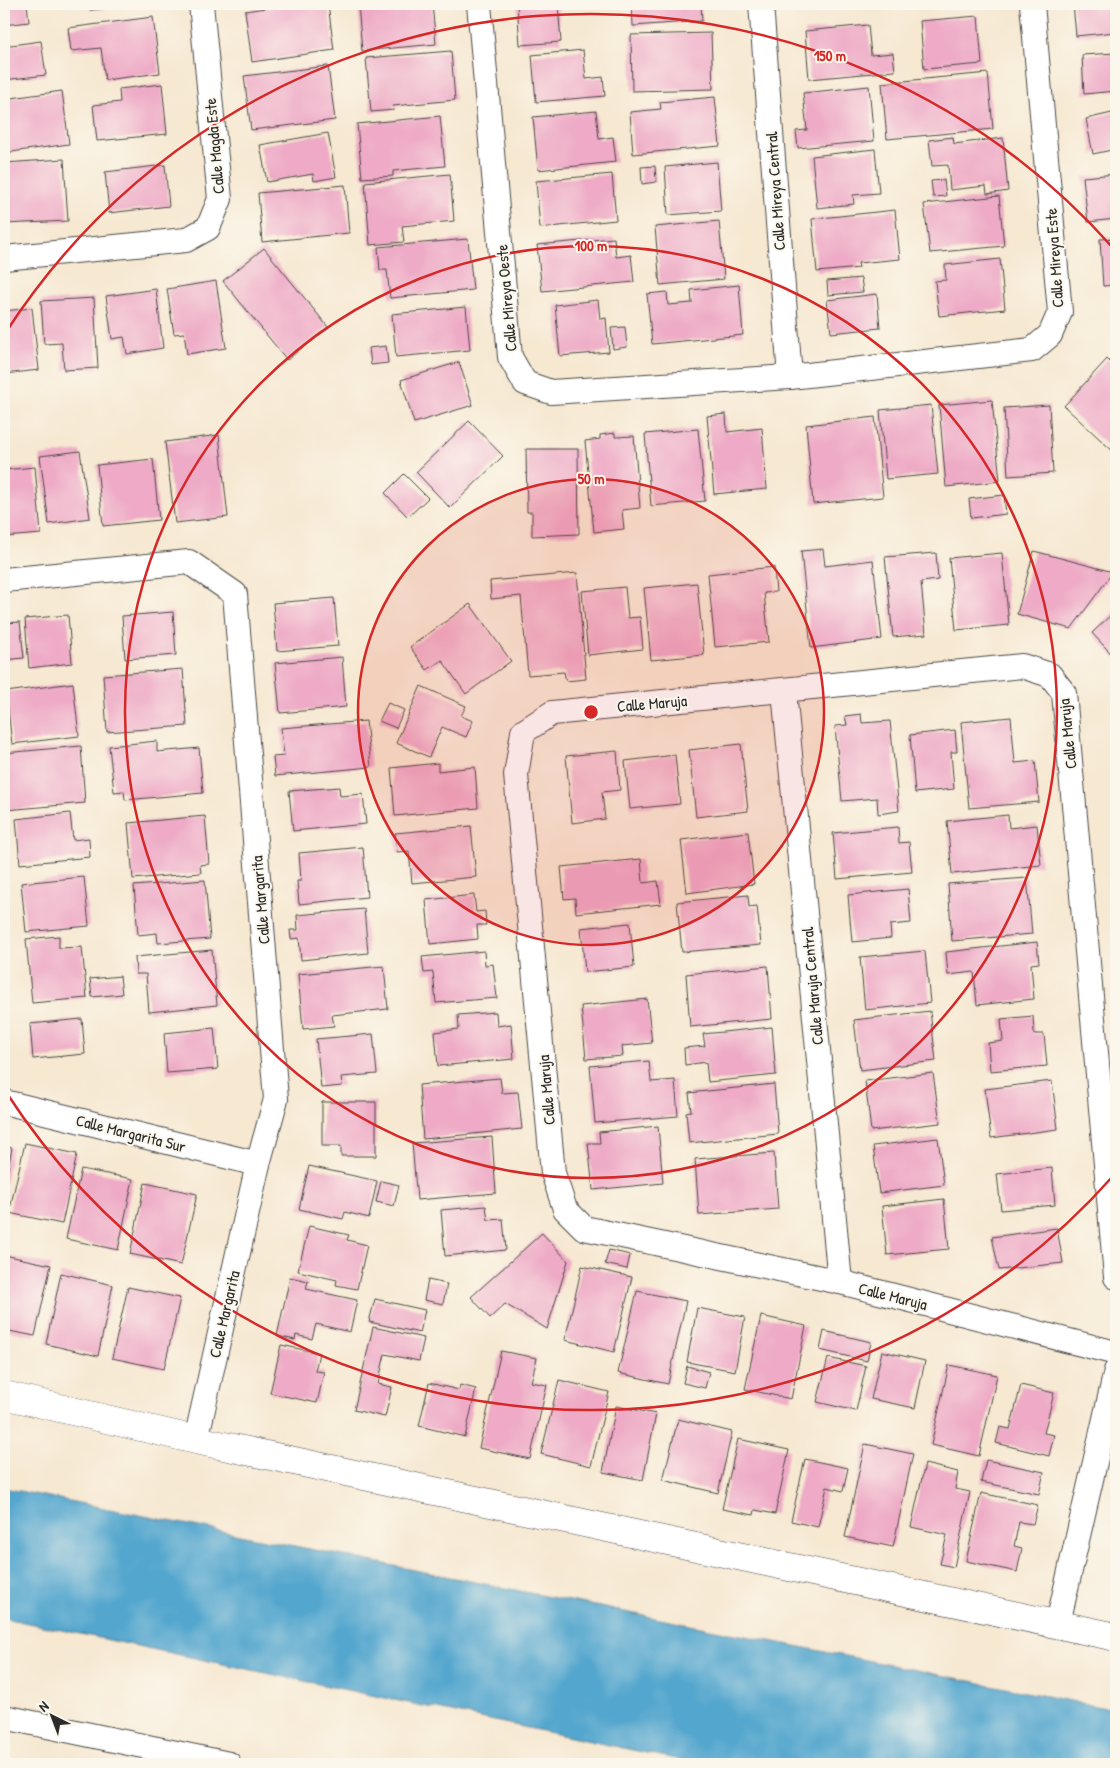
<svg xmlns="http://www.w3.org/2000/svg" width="1120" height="1768" viewBox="0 0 1120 1768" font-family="'Patrick Hand',sans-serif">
  <rect width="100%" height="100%" fill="#fbf7ec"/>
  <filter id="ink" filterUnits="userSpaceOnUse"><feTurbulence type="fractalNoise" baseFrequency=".02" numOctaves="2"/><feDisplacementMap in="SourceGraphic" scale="10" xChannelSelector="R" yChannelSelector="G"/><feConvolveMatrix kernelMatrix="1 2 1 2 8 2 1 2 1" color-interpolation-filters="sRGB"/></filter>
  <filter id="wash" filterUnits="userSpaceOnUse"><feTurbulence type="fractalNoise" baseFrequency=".0096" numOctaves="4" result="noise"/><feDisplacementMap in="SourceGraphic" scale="20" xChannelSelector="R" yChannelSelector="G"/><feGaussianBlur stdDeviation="1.12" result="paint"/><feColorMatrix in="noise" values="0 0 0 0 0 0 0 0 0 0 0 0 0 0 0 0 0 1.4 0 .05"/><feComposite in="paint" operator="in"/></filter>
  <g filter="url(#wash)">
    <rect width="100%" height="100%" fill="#f6e8d1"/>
    <polygon fill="#53a6ce" stroke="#3f687c" points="4,1488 1116,1710 1116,1764 699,1764 4,1618"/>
    <g id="blocks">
      <g fill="#eeaac6">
        <polygon points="4,4 27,4 29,22 4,25"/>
        <polygon points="89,4 135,4 135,5 90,10"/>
        <polygon points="292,4 328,4 334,50 252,62 245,11"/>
        <polygon points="358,4 432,4 436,44 362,51"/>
        <polygon points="517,4 558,4 561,42 520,45"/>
        <polygon points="632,4 701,4 702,21 633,26"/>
        <polygon points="1073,4 1116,4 1116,32 1076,36"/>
        <polygon points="978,16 982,64 924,69 920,21"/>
        <polygon points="153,17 160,73 105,80 101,48 71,51 68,28"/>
        <polygon points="868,25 871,55 893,53 895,71 809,79 805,31"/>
        <polygon points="711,33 713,89 632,91 631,35"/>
        <polygon points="41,41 46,75 4,80 4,46"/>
        <polygon points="583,50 586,79 603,77 605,96 536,102 532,55"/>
        <polygon points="451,51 455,100 393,106 394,110 371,112 366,58"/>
        <polygon points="1116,53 1116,91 1084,94 1082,55"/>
        <polygon points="328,66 335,120 251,130 244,76"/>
        <polygon points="988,73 993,129 887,139 882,83"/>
        <polygon points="162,84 167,134 97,141 93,105 120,102 119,89"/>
        <polygon points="869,86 874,141 798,148 796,131 807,130 803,93"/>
        <polygon points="62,91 69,144 4,153 4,99"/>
        <polygon points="715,97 720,146 633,154 630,112 661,109 660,102"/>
        <polygon points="596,111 599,139 613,137 616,162 538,170 533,117"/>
        <polygon points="1116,112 1116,149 1093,154 1086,119"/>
        <polygon points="440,116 445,166 393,171 393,176 362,178 357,124"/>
        <polygon points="328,133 336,177 314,181 313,174 267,182 260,145"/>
        <polygon points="953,137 954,144 1003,138 1008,191 987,194 986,186 950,190 948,165 932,166 929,140"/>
        <polygon points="875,149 879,193 853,195 854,204 817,208 812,156"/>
        <polygon points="64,159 68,221 4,224 4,163"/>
        <polygon points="717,162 721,211 668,215 665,167"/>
        <polygon points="165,165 169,206 109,213 105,172"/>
        <polygon points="655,166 656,182 642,184 641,167"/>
        <polygon points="450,174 454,221 402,226 404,242 370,245 365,182"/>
        <polygon points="612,174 616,220 540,228 536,181"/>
        <polygon points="1116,174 1116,219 1088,222 1083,177"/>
        <polygon points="944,180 946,196 933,197 931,181"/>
        <polygon points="345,185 349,233 262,242 258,193"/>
        <polygon points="999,196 1004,246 930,253 924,204"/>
        <polygon points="895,210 900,259 858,263 859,268 817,272 812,219"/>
        <polygon points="719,221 724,279 660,285 655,227"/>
        <polygon points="614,238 616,257 631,255 634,282 542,291 537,245"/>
        <polygon points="1116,238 1116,285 1103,286 1100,239"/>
        <polygon points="468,239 473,290 390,298 387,270 380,270 378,247"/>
        <polygon points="264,248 328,327 287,360 223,281"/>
        <polygon points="1000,259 1005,309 939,316 935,281 946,280 945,265"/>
        <polygon points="861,278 863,292 828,295 827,281"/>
        <polygon points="216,281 226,348 187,354 184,333 174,334 167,289"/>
        <polygon points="739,285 743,335 652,344 647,294 667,292 668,305 692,303 691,290"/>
        <polygon points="156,289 163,348 127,354 124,337 112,339 106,296"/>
        <polygon points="877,294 880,328 831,333 827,300"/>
        <polygon points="94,298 98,368 64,370 62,343 44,344 41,301"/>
        <polygon points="598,300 600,319 606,318 609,352 560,356 555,305"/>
        <polygon points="1113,300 1116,300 1116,317 1115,317"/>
        <polygon points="466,307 470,350 396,357 392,314"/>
        <polygon points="32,308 39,370 4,374 4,311"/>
        <polygon points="625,327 627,347 613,349 611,328"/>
        <polygon points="386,346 388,363 371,365 369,348"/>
        <polygon points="1107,359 1116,368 1116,454 1064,406"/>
        <polygon points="459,362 473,405 414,423 401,380"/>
        <polygon points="992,400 1000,481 946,487 939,405"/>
        <polygon points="931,405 938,474 886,479 880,410"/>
        <polygon points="1049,405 1053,473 1008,476 1004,408"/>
        <polygon points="726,414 727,432 762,428 767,489 714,494 707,416"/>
        <polygon points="875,417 883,497 813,504 806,425"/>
        <polygon points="469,421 503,456 450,508 416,472"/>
        <polygon points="698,429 705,501 651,506 645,434"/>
        <polygon points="615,433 615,437 634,436 640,508 622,510 624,529 594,532 585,441 600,439 600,435"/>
        <polygon points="219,435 228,517 175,523 165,442"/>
        <polygon points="526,449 578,449 579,534 532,536 532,512 527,512"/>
        <polygon points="80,451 90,518 49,524 40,456"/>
        <polygon points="153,459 159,520 103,526 97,465"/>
        <polygon points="35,467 41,534 4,537 4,470"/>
        <polygon points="404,474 428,498 408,517 385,493"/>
        <polygon points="1004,495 1006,514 971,518 969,499"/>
        <polygon points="823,549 825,566 873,560 882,639 811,648 801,551"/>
        <polygon points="1034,551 1113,572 1071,629 1017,614"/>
        <polygon points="936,553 938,580 921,582 926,634 893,637 885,557"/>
        <polygon points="1002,553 1009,625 956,630 949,558"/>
        <polygon points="774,567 776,592 764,593 769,642 715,647 708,574"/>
        <polygon points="577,573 586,679 566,681 564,672 528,675 521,596 491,599 490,581"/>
        <polygon points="697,583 704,655 651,660 644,588"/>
        <polygon points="625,587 628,618 640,617 643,649 588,655 582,591"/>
        <polygon points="334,598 338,646 277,651 273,603"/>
        <polygon points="470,604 511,661 466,694 442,660 427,670 410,647"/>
        <polygon points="1116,610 1116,659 1092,633"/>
        <polygon points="173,612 176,655 125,659 122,616"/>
        <polygon points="68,615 72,663 29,668 25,619"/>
        <polygon points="20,622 24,658 4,660 4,623"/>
        <polygon points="342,657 346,707 280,713 275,663"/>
        <polygon points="183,669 187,726 107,732 103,675"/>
        <polygon points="73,683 79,736 12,744 6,692"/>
        <polygon points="421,686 466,706 461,716 473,721 466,737 442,727 429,757 396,743"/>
        <polygon points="388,703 404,710 396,728 379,721"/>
        <polygon points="861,714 862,723 890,721 899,811 878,814 877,798 842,801 835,726 847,725 845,716"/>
        <polygon points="1011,717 1015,763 1035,761 1039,802 969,808 961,722"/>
        <polygon points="366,721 371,767 275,776 273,757 284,756 281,728"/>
        <polygon points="955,730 957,752 951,752 954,789 915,793 910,735"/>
        <polygon points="157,741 157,752 199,748 203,793 125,800 124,791 114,792 109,746"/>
        <polygon points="741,744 748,811 696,817 689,750"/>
        <polygon points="81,746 85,803 6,810 4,753"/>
        <polygon points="617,751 620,790 602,792 605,819 572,823 566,756"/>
        <polygon points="675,755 680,804 630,809 625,761"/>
        <polygon points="438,763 438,771 475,767 478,808 395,816 391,768"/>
        <polygon points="339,787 340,796 363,794 366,824 293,831 289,791"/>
        <polygon points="70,813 73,840 89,838 90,857 20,864 16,819"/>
        <polygon points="1008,815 1009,828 1037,825 1041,865 952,874 947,821"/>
        <polygon points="205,816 209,864 200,865 201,873 133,879 128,823"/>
        <polygon points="471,826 476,877 412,883 409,851 397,852 395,833"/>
        <polygon points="898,827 899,843 909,842 912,872 837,879 833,833"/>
        <polygon points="748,832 754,884 687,893 681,840"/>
        <polygon points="363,847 367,897 299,904 297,881 301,881 299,853"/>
        <polygon points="641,859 643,883 658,881 661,904 576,913 575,898 564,899 561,867"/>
        <polygon points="84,877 89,926 26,932 21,883"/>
        <polygon points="1027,878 1032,934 952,941 948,884"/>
        <polygon points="205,880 210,939 158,943 157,933 138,935 134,886"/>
        <polygon points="908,889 911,923 890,925 891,938 852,942 848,895"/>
        <polygon points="474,895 476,912 485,911 486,925 477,925 478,939 430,944 426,900"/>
        <polygon points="748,895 749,907 757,906 761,945 682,952 677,902"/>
        <polygon points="364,909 368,953 301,960 299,938 291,939 290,930 298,930 297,915"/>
        <polygon points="630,923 634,967 585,972 581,928"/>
        <polygon points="59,936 59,948 82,947 87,998 32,1003 26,939"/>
        <polygon points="1037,942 1039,963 1031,964 1034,999 977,1005 974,972 948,975 946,952"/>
        <polygon points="212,950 217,1005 149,1012 146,974 136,974 135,957"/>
        <polygon points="484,951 485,965 493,964 497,998 436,1003 433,972 424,973 422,957"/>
        <polygon points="925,951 930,1003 865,1010 860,957"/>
        <polygon points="384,966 388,1009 332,1015 334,1026 303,1029 298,974"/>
        <polygon points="768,966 772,1019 690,1027 686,974"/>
        <polygon points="120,976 122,994 92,997 90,979"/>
        <polygon points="647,999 652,1043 622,1046 623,1056 586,1059 581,1006"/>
        <polygon points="930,1011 936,1061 860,1070 854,1020"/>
        <polygon points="496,1012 497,1026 511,1024 514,1059 438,1066 435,1032 459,1029 458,1015"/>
        <polygon points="1033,1016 1034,1034 1044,1034 1047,1066 990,1071 988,1043 1003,1041 1001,1019"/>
        <polygon points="82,1019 85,1054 33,1059 30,1024"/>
        <polygon points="772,1027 776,1075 708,1082 706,1062 685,1065 684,1048 705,1046 703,1034"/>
        <polygon points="214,1028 218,1069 167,1073 164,1033"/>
        <polygon points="373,1034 377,1074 341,1077 342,1086 321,1088 316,1039"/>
        <polygon points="649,1061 651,1082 675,1080 678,1116 595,1123 590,1066"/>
        <polygon points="933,1073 940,1123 871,1131 865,1081"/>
        <polygon points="500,1078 502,1093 518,1092 522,1129 423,1139 419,1085"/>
        <polygon points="1052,1081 1058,1129 991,1138 985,1089"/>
        <polygon points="774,1084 778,1134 689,1143 686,1112 691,1111 689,1093"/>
        <polygon points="322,1102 376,1102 376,1156 341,1156 341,1146 322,1146"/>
        <polygon points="658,1126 663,1183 593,1190 588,1143 600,1143 599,1132"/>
        <polygon points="492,1137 496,1193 417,1200 412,1143"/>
        <polygon points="938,1138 944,1185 879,1193 873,1146"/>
        <polygon points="25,1143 77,1154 62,1224 9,1213"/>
        <polygon points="4,1146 12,1148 5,1183 4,1183"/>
        <polygon points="774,1153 778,1209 699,1215 695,1159"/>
        <polygon points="309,1166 377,1181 369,1218 345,1212 343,1219 299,1209"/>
        <polygon points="1052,1168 1055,1205 1001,1210 997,1174"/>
        <polygon points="81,1169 133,1179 118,1250 66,1239"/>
        <polygon points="381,1181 399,1185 394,1206 376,1202"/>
        <polygon points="145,1183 197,1194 181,1265 130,1254"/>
        <polygon points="944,1199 949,1249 887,1255 882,1206"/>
        <polygon points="486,1206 488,1220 503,1219 506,1250 445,1256 441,1210"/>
        <polygon points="309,1226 349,1235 347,1240 367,1245 357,1289 336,1285 337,1280 298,1271"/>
        <polygon points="1057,1228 1063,1263 999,1270 992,1237"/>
        <polygon points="542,1233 568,1261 547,1329 505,1304 490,1318 471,1297"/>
        <polygon points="609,1250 630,1255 627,1269 605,1264"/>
        <polygon points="4,1255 51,1265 35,1336 4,1330"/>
        <polygon points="582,1266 632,1277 614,1352 565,1340"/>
        <polygon points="61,1273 113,1285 98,1356 46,1344"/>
        <polygon points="290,1277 308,1281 306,1289 357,1300 350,1332 316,1324 312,1339 296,1335 295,1340 277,1336"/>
        <polygon points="428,1280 447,1284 443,1304 424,1300"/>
        <polygon points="128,1287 180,1298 164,1369 112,1358"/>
        <polygon points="637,1291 686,1301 668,1384 618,1373"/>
        <polygon points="375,1299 425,1310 420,1333 369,1322"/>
        <polygon points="697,1308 745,1317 735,1371 687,1362"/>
        <polygon points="761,1316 806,1326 791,1399 745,1389"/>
        <polygon points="373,1327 424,1338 419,1361 385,1354 378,1384 392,1387 385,1417 354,1410"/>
        <polygon points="824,1331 871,1342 867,1361 820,1350"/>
        <polygon points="281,1345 319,1353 315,1371 324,1372 317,1403 270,1393"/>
        <polygon points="501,1351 537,1358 531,1382 547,1385 530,1459 479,1448"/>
        <polygon points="882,1351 925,1361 915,1408 871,1399"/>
        <polygon points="828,1358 866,1366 856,1411 817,1402"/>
        <polygon points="949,1365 997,1375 979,1456 931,1445"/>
        <polygon points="687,1366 709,1372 705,1388 683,1383"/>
        <polygon points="559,1380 609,1392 591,1466 541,1454"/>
        <polygon points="429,1383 459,1390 460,1385 476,1389 465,1437 419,1426"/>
        <polygon points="1021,1385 1054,1393 1044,1433 1054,1435 1049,1456 996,1443 1000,1427 1010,1429"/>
        <polygon points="616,1406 656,1414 643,1480 603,1472"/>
        <polygon points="678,1419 732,1432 718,1493 663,1480"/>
        <polygon points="738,1439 789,1450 775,1514 755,1510 754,1515 722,1509"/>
        <polygon points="865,1444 913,1454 893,1547 845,1537"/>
        <polygon points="805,1459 848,1468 843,1491 827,1487 818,1527 791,1521"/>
        <polygon points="986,1460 1044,1472 1039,1494 981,1482"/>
        <polygon points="925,1464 958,1472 955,1489 970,1492 954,1567 940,1564 947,1535 911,1527"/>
        <polygon points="981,1493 1038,1505 1033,1524 1019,1522 1014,1546 1022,1548 1017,1572 966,1561"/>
      </g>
    </g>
  </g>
  <g filter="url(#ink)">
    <use href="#blocks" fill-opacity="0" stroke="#494744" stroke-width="1"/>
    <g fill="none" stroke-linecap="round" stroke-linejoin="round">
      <g stroke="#494744" stroke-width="26">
        <g id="minor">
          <polyline points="479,4 510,357 525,383 551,392 790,377 1032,350 1050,335 1060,312 1032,4"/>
          <polyline points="761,4 790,377"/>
          <polyline points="4,258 186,240 208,228 220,199 201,4"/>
          <polyline points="4,580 189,562 235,594 276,1099 258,1164 196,1440"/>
          <polyline points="784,691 840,1282"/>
          <polyline points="4,1102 258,1164"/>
          <polyline points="1116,1277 1064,693 1050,675 1022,666 552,713 523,732 516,775 553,1173 565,1209 584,1228 840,1282 1116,1353"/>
          <polyline points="1058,1623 1116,1371"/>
          <polyline points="4,1717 229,1764"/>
        </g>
      </g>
      <g stroke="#494744" stroke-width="29">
        <polyline id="tertiary" points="4,1395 196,1440 1116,1637"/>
      </g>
      <use href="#minor" stroke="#fff" stroke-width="24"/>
      <use href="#tertiary" stroke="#fff" stroke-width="28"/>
    </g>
  </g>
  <circle cx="591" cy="712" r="233" fill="#d62828" fill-opacity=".12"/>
  <g fill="none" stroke="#d62828" stroke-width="2.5">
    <circle cx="591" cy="712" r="233"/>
    <circle cx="591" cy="712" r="466"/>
    <path d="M1114 1175A698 698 0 0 1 6 1092M6 332A698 698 0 0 1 1114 249"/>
  </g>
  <g text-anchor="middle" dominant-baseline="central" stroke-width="4" stroke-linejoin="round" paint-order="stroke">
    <g font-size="16" fill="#2b2b2b" stroke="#fbf7ec">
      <text transform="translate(214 146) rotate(-95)">Calle Magda Este</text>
      <text transform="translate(775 191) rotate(-94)">Calle Mireya Central</text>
      <text transform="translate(1054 258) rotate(-94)">Calle Mireya Este</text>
      <text transform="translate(506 298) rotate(-95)">Calle Mireya Oeste</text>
      <text transform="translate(652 703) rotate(-5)">Calle Maruja</text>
      <text transform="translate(1067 734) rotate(-96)">Calle Maruja</text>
      <text transform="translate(260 900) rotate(-95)">Calle Margarita</text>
      <text transform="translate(812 986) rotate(-95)">Calle Maruja Central</text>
      <text transform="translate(546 1090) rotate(-95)">Calle Maruja</text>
      <text transform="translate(131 1133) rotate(14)">Calle Margarita Sur</text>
      <text transform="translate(893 1296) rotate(14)">Calle Maruja</text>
      <text transform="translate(224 1314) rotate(-77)">Calle Margarita</text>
    </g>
  </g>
  <circle cx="591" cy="712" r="8" fill="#d62828" stroke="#fbf7ec" stroke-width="2.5"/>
  <g font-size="15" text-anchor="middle" font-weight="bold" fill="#d62828" stroke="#fbf7ec" stroke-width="4" stroke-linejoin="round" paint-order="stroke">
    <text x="830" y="61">150 m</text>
    <text x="591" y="251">100 m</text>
    <text x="591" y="484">50 m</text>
  </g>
  <rect width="1120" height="1768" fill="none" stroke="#fbf7ec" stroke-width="20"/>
  <g transform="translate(52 1716) rotate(318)" stroke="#fbf7ec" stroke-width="4" paint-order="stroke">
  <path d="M0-4L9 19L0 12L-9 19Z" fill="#2b2b2b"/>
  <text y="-8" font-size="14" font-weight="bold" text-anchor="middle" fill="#2b2b2b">N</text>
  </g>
</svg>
